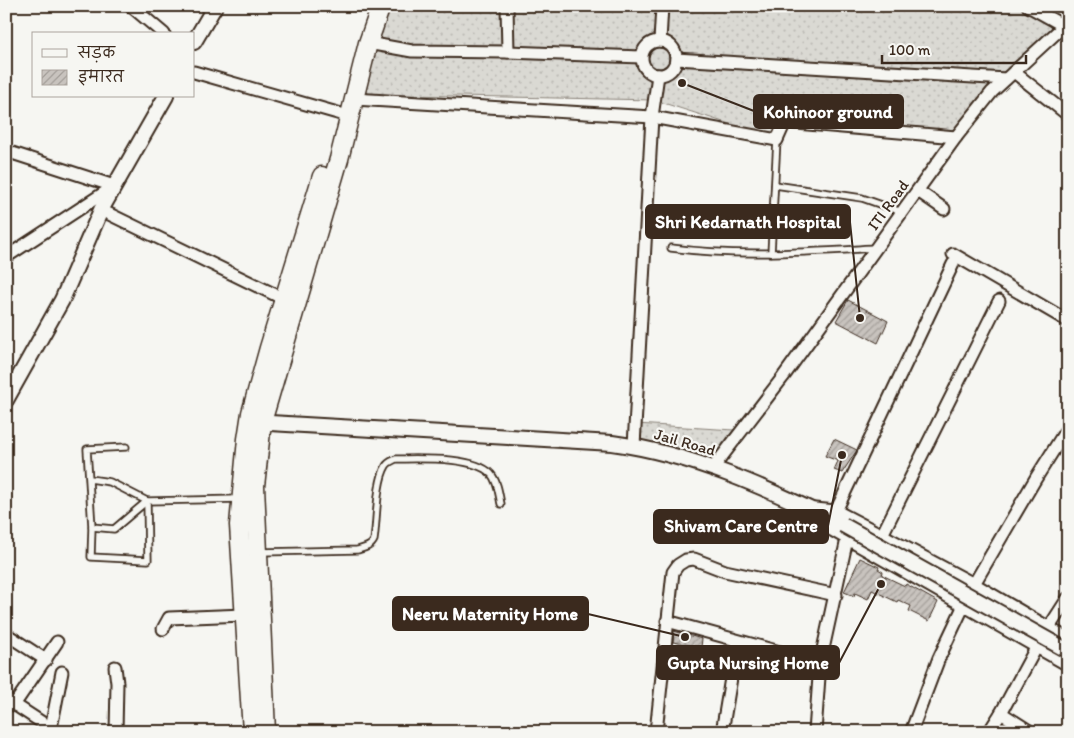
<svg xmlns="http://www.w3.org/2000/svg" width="1074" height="738" viewBox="0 0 1074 738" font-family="Itim,'Playpen Sans Deva',sans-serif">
  <defs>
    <pattern id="grass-dots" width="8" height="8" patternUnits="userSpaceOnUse" patternTransform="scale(1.25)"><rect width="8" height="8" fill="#dad9d3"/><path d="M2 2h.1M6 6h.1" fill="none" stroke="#bcbab5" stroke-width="1.8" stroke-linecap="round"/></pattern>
    <pattern id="building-hatch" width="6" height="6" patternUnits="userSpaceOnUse" patternTransform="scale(1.25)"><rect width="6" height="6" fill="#c8c3be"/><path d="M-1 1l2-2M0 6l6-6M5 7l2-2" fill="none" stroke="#a49f9a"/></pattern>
  </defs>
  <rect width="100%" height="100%" fill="#f6f6f2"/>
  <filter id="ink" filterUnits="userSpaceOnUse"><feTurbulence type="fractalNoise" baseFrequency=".02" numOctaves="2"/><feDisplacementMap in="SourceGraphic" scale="10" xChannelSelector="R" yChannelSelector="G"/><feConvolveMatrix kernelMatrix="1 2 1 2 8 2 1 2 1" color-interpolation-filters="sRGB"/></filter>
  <g filter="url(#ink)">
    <g fill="url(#grass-dots)" stroke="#8a8278">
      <polygon points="383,6 1028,6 1064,26 1013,72 956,137 785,122 777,139 654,100 358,94"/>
      <polygon points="636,424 734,430 714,463 636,442"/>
    </g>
    <g fill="url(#building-hatch)" stroke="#3b2a1e">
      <polygon points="848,300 888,321 878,343 836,321"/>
      <polygon points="834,439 857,450 842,473 834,470 838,461 825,456"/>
      <polygon points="860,558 879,567 878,569 883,572 882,575 905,586 906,584 938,602 929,621 909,611 911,606 898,600 897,602 872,590 868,599 855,593 854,596 844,592"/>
      <polygon points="674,631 702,639 701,647 673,642"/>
    </g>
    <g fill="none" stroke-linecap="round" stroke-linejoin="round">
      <g stroke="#3b2a1e" stroke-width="9">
        <g id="service">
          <polyline points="775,185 862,198 902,212"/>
          <path d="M 671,248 C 739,257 806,252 875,248"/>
          <polyline points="771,253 777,140"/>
          <polyline points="90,479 110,482 147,501 148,560 91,557 92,527 87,449 126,447"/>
          <polyline points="92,527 114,529 147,501 239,499"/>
          <path d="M 260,552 L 357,550 C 364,548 371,547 374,540 C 377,521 376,482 386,466 C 388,462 392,461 396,459 C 419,459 474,456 491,474 C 498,482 499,495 501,504"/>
        </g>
      </g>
      <g stroke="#3b2a1e" stroke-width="15">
        <g id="minor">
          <polyline points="131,6 164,34"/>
          <polyline points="1028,6 1064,26"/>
          <circle cx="659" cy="58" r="17"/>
          <polyline points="660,41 662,6"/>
          <polyline points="368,43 412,51 508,52 507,6"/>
          <polyline points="508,52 641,57"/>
          <polyline points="676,59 1006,79"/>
          <polyline points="194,72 341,114"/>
          <polyline points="1014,72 1068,115"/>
          <polyline points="354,99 652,117 658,75"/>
          <polyline points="6,151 114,186"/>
          <polyline points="918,191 944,209"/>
          <polyline points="101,210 284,299"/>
          <polyline points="953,254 1068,321"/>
          <polyline points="6,257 113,187"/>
          <polyline points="634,446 652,117 777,140 785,122 956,137"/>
          <polyline points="713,468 783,377 956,137 992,92 1068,22"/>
          <polyline points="815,509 836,511 882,535 974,584 1068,639"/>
          <polyline points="836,511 953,264"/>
          <polyline points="819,514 830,529 1068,665"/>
          <polyline points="882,535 999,301"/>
          <polyline points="974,584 1036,478 1068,427"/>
          <polyline points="667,621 820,663"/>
          <polyline points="163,629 169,618 244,615"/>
          <polyline points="6,634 46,660"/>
          <polyline points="115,667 117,683 116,732"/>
          <polyline points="6,699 55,731"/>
          <polyline points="14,705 57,642"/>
          <polyline points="1001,713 1031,732"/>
          <polyline points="48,732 51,728 62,672"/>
          <polyline points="656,732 673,572 678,565 686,560 694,559 725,571 836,595"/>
          <polyline points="722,732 737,642"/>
          <polyline points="815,732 820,663 847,539"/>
          <polyline points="911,732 939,658 964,605"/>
          <polyline points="989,732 1001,713 1037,646 1068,598"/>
        </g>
      </g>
      <g stroke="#3b2a1e" stroke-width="18">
        <g id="tertiary">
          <polyline points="194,42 215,6"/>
          <polyline points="6,400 62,300 101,210 166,96"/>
          <path d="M 253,422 L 612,443 C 693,454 769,489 843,525"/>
        </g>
      </g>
      <g stroke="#3b2a1e" stroke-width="21">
        <g id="primary">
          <polyline points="252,732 239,525 247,439 251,413 269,348 322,176"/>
          <polyline points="266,732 255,486 262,422 339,159 368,43 381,6"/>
        </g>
      </g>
      <use href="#service" stroke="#f6f6f2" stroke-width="5.5"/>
      <use href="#minor" stroke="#f6f6f2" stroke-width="11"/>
      <use href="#tertiary" stroke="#f6f6f2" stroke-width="14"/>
      <use href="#primary" stroke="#f6f6f2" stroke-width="18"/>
      <g stroke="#3b2a1e" stroke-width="18" stroke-linecap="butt">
        <polyline id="tertiary-bridge" points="843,525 1068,651"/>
      </g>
      <use href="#tertiary-bridge" stroke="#f6f6f2" stroke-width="14"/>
    </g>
  </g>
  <g text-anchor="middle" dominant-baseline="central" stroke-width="4.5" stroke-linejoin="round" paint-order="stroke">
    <g font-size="16" fill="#3b2a1e" stroke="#f6f6f2">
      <text transform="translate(888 205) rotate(-54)">ITI Road</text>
      <text transform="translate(685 442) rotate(16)">Jail Road</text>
    </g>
  </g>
  <path fill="none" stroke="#3b2a1e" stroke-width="2" d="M682 83L754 111M860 318L850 222M842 455L828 526M685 637L588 614M881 584L839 663"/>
  <g fill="#3b2a1e" stroke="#f6f6f2" stroke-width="2">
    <circle cx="682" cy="83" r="5"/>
    <circle cx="860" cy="318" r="5"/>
    <circle cx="842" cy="455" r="5"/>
    <circle cx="685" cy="637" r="5"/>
    <circle cx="881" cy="584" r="5"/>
  </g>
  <g fill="#3b2a1e" stroke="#3b2a1e" stroke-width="2">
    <rect x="754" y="95" width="149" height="33" rx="5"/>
    <rect x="646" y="205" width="204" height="33" rx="5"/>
    <rect x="654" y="510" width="174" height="33" rx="5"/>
    <rect x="393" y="597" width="195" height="33" rx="5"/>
    <rect x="657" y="646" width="182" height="33" rx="5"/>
  </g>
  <g font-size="18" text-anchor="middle" font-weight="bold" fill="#fff">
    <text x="828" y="118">Kohinoor ground</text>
    <text x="748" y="228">Shri Kedarnath Hospital</text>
    <text x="741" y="532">Shivam Care Centre</text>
    <text x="490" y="620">Neeru Maternity Home</text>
    <text x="748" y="669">Gupta Nursing Home</text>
  </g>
  <rect width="1074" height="738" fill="none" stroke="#f6f6f2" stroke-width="25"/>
  <rect x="12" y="12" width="1049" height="713" fill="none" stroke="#3b2a1e" stroke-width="2" filter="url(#ink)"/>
  <rect x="32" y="32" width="162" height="65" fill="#f6f6f2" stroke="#aba49d"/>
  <rect x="42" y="49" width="25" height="8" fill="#f6f6f2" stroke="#aba49d"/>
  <text x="78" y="58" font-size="15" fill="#3b2a1e">सड़क</text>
  <rect x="42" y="70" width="25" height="15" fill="url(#building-hatch)" stroke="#aba49d"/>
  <text x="78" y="82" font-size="15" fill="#3b2a1e">इमारत</text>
  <path d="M882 55v8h144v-8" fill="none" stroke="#3b2a1e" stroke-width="2.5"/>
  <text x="889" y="55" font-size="15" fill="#3b2a1e" stroke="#f6f6f2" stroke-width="4" paint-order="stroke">100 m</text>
</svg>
